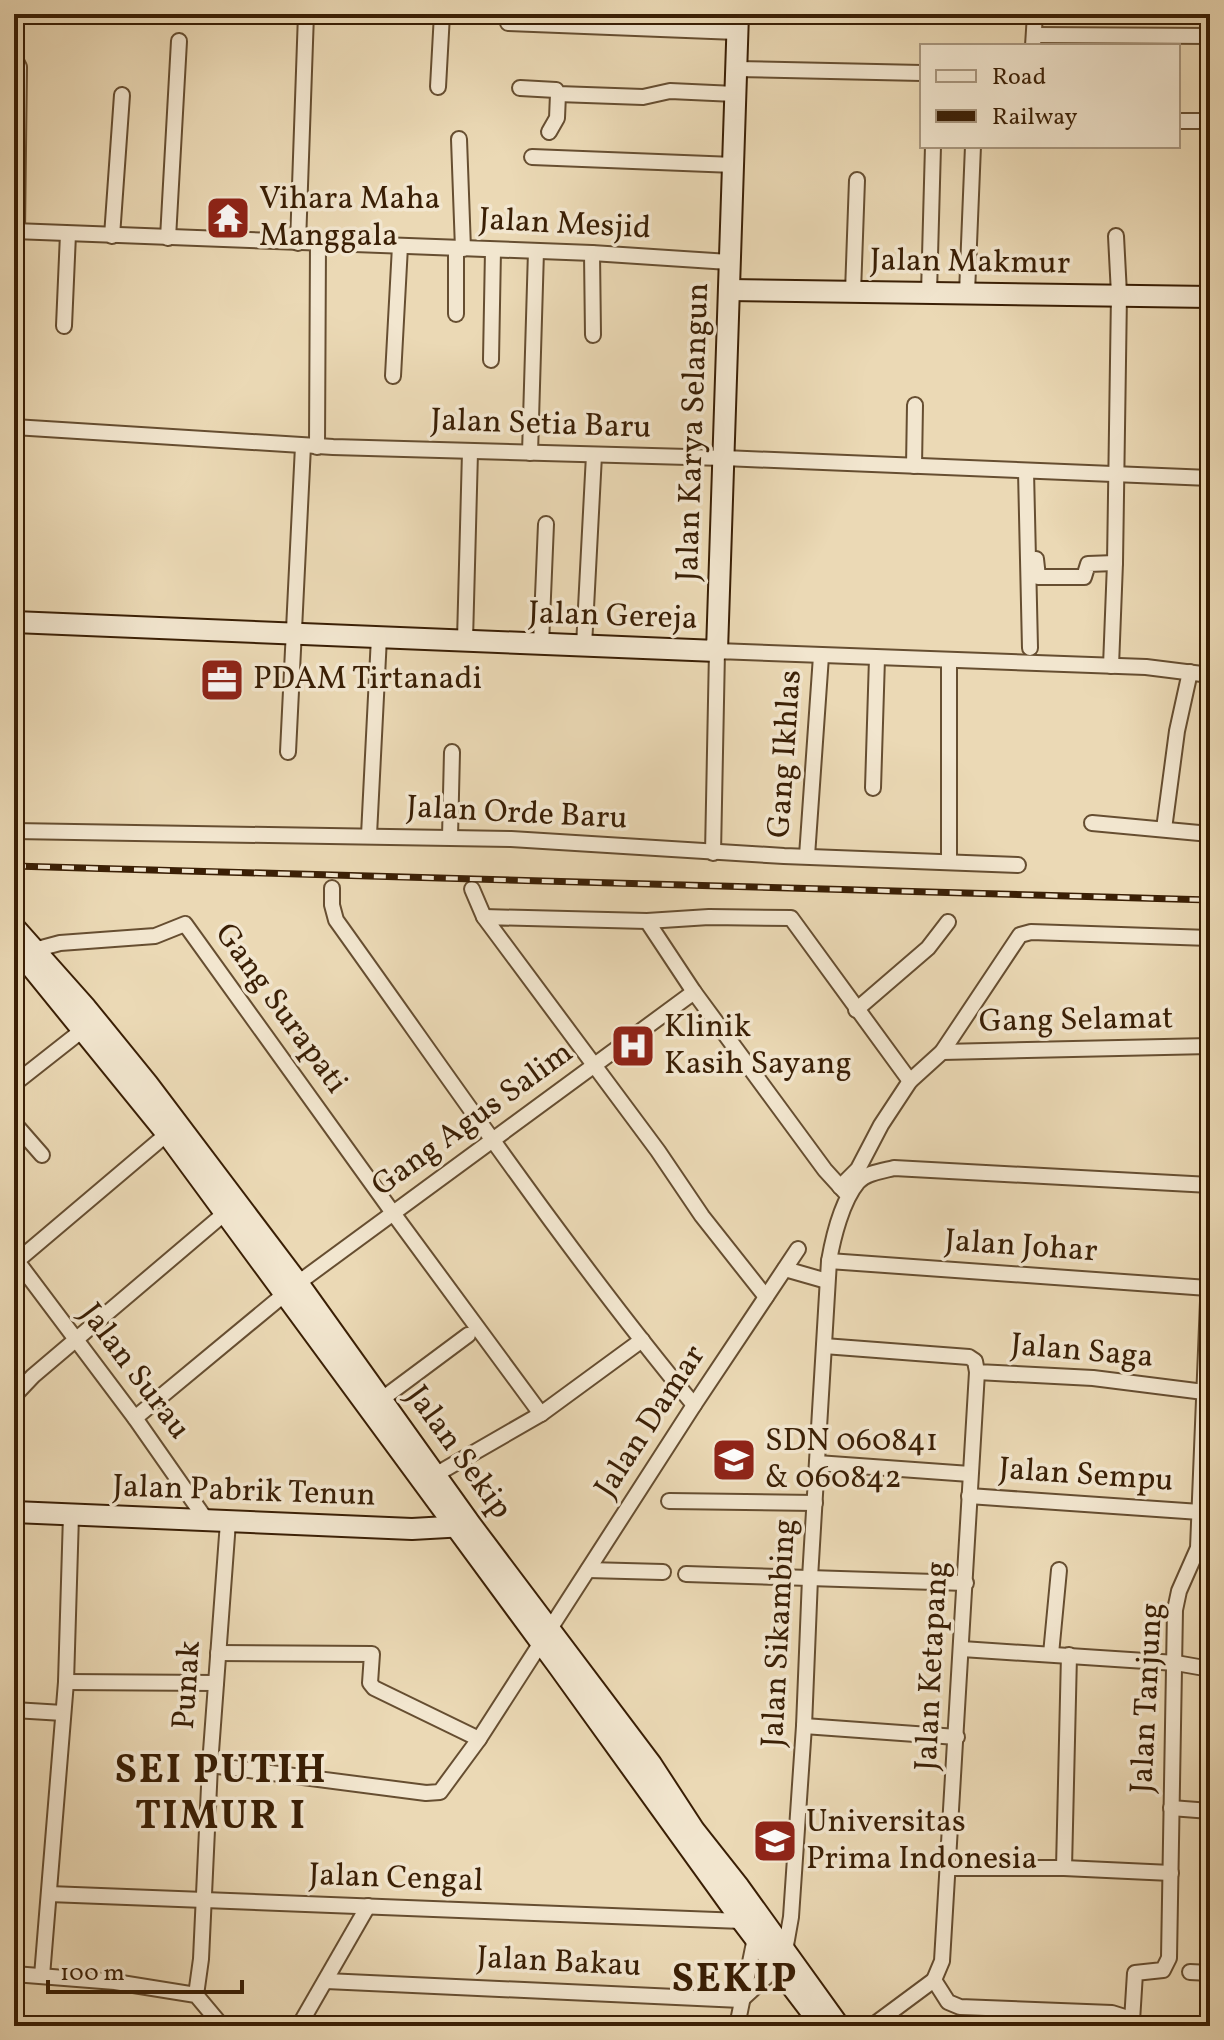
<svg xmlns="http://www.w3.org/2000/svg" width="1224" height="2040" viewBox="0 0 1224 2040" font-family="Vollkorn,serif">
  <rect width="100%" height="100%" fill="#ebd9b5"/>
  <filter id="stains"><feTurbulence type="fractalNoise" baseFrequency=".0025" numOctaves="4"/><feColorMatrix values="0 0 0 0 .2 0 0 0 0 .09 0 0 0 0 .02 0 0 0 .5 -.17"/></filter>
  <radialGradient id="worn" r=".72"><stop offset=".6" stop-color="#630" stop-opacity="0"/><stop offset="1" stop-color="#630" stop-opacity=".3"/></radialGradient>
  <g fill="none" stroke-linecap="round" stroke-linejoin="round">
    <g stroke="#664e31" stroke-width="18">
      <g id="street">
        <polyline points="508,23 737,32"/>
        <polyline points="1034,35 1210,36"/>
        <polyline points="1033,46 1035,14"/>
        <polyline points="14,57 19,67 17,231"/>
        <polyline points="736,69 922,73"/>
        <polyline points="438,87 442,14"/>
        <polyline points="520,88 556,90 558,94 643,97 670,91 735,94"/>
        <polyline points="1178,121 1210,121"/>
        <polyline points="549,132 557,118 558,94"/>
        <polyline points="459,139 463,249"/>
        <polyline points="532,157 734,165"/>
        <polyline points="14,231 592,253 729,262"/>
        <polyline points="112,236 122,95"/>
        <polyline points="168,238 179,41"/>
        <polyline points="298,243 306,14"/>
        <polyline points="456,249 456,314"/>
        <polyline points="592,253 593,335"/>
        <polyline points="853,292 857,180"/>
        <polyline points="929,293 933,146"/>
        <polyline points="967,293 973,146"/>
        <polyline points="64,326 68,234"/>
        <polyline points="491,360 493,250"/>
        <polyline points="393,376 400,246"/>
        <polyline points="14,427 333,447 724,458 1210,478"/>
        <polyline points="317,447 318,243"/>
        <polyline points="530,453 536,251"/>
        <polyline points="914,466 915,405"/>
        <polyline points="1026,471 1030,648"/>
        <polyline points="1036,559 1038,577 1084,577 1088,564 1115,563"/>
        <polyline points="465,640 470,452"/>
        <polyline points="541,644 546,524"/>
        <polyline points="584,646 594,455"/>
        <polyline points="949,662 949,862"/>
        <polyline points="1111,666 1115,563 1119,294 1116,236"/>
        <polyline points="288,752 303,446"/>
        <polyline points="873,788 877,658"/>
        <polyline points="1092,823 1210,834"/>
        <polyline points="1164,829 1177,731 1190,672"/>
        <polyline points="14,831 511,839 784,856 1018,865"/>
        <polyline points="369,835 379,637"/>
        <polyline points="450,837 452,752"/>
        <polyline points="713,853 717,651 1146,667 1210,675"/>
        <polyline points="807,856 821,656"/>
        <path d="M 332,888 L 332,905 L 336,920 C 453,1083 566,1250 694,1405"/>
        <polyline points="472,889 484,917"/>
        <polyline points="647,921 694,992 825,1170 845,1192"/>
        <polyline points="34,950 60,943 155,936 185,924 393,1213 541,1414"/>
        <polyline points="856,1010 928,948 948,922"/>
        <polyline points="942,1052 1210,1046"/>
        <polyline points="14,1084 89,1025"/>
        <polyline points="14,1123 42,1155"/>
        <polyline points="840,1187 858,1169 881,1125 910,1081 942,1052 1020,935 1031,932 1210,938"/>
        <polyline points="14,1257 135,1418 207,1521"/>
        <polyline points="17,1261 167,1134"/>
        <polyline points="829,1261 1208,1288"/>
        <polyline points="785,1269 827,1281"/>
        <polyline points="766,1297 702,1216 658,1151 484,917 647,921 709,917 791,918 910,1081"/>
        <polyline points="824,1346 969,1357 975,1361 977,1372 1093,1378 1204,1392"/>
        <polyline points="14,1396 33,1376 225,1213"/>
        <polyline points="382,1399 468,1335"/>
        <polyline points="135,1418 298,1283 694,992"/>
        <polyline points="817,1463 970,1474"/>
        <polyline points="435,1475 541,1414 642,1340"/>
        <polyline points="969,1496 1200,1512"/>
        <polyline points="669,1501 815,1503"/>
        <polyline points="588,1570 663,1572"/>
        <polyline points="686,1574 966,1583"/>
        <polyline points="962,1649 1176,1663 1210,1669"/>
        <polyline points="218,1653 372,1654 370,1683 374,1688 479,1739"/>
        <polyline points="1051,1654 1059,1570"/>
        <polyline points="66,1682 216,1683"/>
        <polyline points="14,1710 63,1713"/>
        <polyline points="804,1726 957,1737"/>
        <polyline points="210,1765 426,1793 440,1792 479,1739 694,1405 798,1249"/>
        <polyline points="1171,1808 1210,1811"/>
        <polyline points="949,1868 1064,1868 1171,1873"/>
        <polyline points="1064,1868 1069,1655"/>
        <polyline points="49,1894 742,1921"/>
        <polyline points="1190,1972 1210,1973"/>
        <polyline points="14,1974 115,1982 196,1995 222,2026"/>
        <polyline points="42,1976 66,1682 71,1515"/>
        <polyline points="934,1980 948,2002 960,2007 1112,2013 1128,2018 1137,2024"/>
        <path d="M 326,1981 L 741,2000 L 777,1967 L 785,1951 L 791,1917 L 804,1726 L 810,1578 L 829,1261 C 833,1238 842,1201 858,1182 C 866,1173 882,1171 894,1168 L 1210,1185"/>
        <polyline points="196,1995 201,1959 210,1765 228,1522"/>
        <polyline points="1132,2021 1135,1973 1163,1970 1169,1958 1175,1610 1179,1591 1198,1548 1210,1252"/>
        <polyline points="299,2026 368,1906"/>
        <polyline points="737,2026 756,1933"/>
        <polyline points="872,2026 934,1980 942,1961 977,1372"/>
      </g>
    </g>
    <g stroke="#3a1f05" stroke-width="24">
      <g id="secondary">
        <polyline points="729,290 1210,297"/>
        <polyline points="14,622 717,651 738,14"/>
        <polyline points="14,927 86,1008 147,1083 298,1283 471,1525 651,1764 694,1830 739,1887 839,2026"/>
        <polyline points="20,953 167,1134 559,1667 742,1921 822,2026"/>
        <polyline points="14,1512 412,1529 465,1526"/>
      </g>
    </g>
    <use href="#street" stroke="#f2e6cf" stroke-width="14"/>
    <use href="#secondary" stroke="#f2e6cf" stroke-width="20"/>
    <g stroke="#3a1f05" stroke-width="7">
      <polyline id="rail" points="14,866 1210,900"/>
    </g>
    <use href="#rail" stroke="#f2e6cf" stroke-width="4" stroke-dasharray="12" stroke-linecap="butt"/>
  </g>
  <defs>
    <g id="temple-square" transform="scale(2.3)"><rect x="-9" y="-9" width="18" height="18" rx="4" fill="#8f2418" stroke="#f2e6cf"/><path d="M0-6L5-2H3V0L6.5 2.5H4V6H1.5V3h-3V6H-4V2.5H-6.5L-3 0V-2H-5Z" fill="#fff"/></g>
    <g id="office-square" transform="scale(2.3)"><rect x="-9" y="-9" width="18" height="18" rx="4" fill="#8f2418" stroke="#f2e6cf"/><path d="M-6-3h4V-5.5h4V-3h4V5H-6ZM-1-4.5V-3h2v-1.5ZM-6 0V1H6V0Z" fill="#fff"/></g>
    <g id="hospital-square" transform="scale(2.3)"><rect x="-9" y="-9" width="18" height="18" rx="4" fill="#8f2418" stroke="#f2e6cf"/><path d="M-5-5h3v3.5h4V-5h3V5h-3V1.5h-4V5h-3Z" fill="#fff"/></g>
    <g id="school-square" transform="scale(2.3)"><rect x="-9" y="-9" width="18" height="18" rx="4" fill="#8f2418" stroke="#f2e6cf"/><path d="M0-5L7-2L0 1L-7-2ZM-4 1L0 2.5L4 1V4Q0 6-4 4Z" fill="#fff"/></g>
    <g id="university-square" transform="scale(2.3)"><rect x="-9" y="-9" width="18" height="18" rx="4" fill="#8f2418" stroke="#f2e6cf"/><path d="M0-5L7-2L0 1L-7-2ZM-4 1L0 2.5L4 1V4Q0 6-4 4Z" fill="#fff"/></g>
  </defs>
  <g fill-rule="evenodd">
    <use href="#temple-square" x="228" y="218"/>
    <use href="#office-square" x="222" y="680"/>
    <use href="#hospital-square" x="633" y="1046"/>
    <use href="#school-square" x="734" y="1460"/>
    <use href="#university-square" x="775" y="1841"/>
  </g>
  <g text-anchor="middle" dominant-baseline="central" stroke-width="7" stroke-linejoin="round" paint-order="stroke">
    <g font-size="32" fill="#3a1f05" stroke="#f2e6cf" text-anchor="start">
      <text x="259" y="200">Vihara Maha<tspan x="259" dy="37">Manggala</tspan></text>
      <text x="253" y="680">PDAM Tirtanadi</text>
      <text x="664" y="1028">Klinik<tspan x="664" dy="37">Kasih Sayang</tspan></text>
      <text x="765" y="1442">SDN 060841<tspan x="765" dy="37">&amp; 060842</tspan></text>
      <text x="806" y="1823">Universitas<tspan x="806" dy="37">Prima Indonesia</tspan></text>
    </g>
    <g font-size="32" fill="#3a1f05" stroke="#f2e6cf">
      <text transform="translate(565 225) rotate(3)">Jalan Mesjid</text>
      <text transform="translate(970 263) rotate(1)">Jalan Makmur</text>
      <text transform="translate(541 425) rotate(2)">Jalan Setia Baru</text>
      <text transform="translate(694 432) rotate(-88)">Jalan Karya Selangun</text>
      <text transform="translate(613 617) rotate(2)">Jalan Gereja</text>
      <text transform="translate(786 754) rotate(-86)">Gang Ikhlas</text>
      <text transform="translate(517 814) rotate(3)">Jalan Orde Baru</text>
      <text transform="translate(280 1009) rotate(54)">Gang Surapati</text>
      <text transform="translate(1076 1021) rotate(-1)">Gang Selamat</text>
      <text transform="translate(473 1120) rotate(-36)">Gang Agus Salim</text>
      <text transform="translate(1021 1247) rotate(4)">Jalan Johar</text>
      <text transform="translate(1082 1352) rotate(5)">Jalan Saga</text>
      <text transform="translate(134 1372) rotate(53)">Jalan Surau</text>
      <text transform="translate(651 1422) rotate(-57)">Jalan Damar</text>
      <text transform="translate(458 1453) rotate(54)">Jalan Sekip</text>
      <text transform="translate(1086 1476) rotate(4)">Jalan Sempu</text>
      <text transform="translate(244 1492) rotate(2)">Jalan Pabrik Tenun</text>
      <text transform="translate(780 1633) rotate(-87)">Jalan Sikambing</text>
      <text transform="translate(933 1666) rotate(-87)">Jalan Ketapang</text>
      <text transform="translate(188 1685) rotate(-86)">Punak</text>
      <text transform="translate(1148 1698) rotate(-87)">Jalan Tanjung</text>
      <text transform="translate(396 1879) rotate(2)">Jalan Cengal</text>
      <text transform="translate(559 1963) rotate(3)">Jalan Bakau</text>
    </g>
    <g font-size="40" font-weight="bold" letter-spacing="2" fill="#3a1f05" stroke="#f2e6cf">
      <text x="221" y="1772">SEI PUTIH<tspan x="221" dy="46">TIMUR I</tspan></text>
      <text x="735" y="1981">SEKIP</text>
    </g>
  </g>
  <rect width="1224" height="2040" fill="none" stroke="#ebd9b5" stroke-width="48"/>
  <rect x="16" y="16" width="1192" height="2008" fill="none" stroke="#3a1f05" stroke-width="4"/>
  <rect x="24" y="24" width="1176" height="1992" fill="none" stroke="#3a1f05" stroke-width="2"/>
  <rect x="920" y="44" width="260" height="104" fill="#f2e6cf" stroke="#a8967e" stroke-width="2"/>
  <rect x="936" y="70" width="40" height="12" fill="#f2e6cf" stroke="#a8967e" stroke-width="2"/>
  <text x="992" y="84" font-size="24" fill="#3a1f05">Road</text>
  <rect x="936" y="110" width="40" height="12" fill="#3a1f05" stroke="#a8967e" stroke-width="2"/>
  <text x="992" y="124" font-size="24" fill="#3a1f05">Railway</text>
  <path d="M48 1980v12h194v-12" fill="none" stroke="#3a1f05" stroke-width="4"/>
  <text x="60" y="1980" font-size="24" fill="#3a1f05" stroke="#f2e6cf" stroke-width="6" paint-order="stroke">100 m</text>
  <rect width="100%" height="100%" filter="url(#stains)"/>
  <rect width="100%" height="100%" fill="url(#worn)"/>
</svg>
